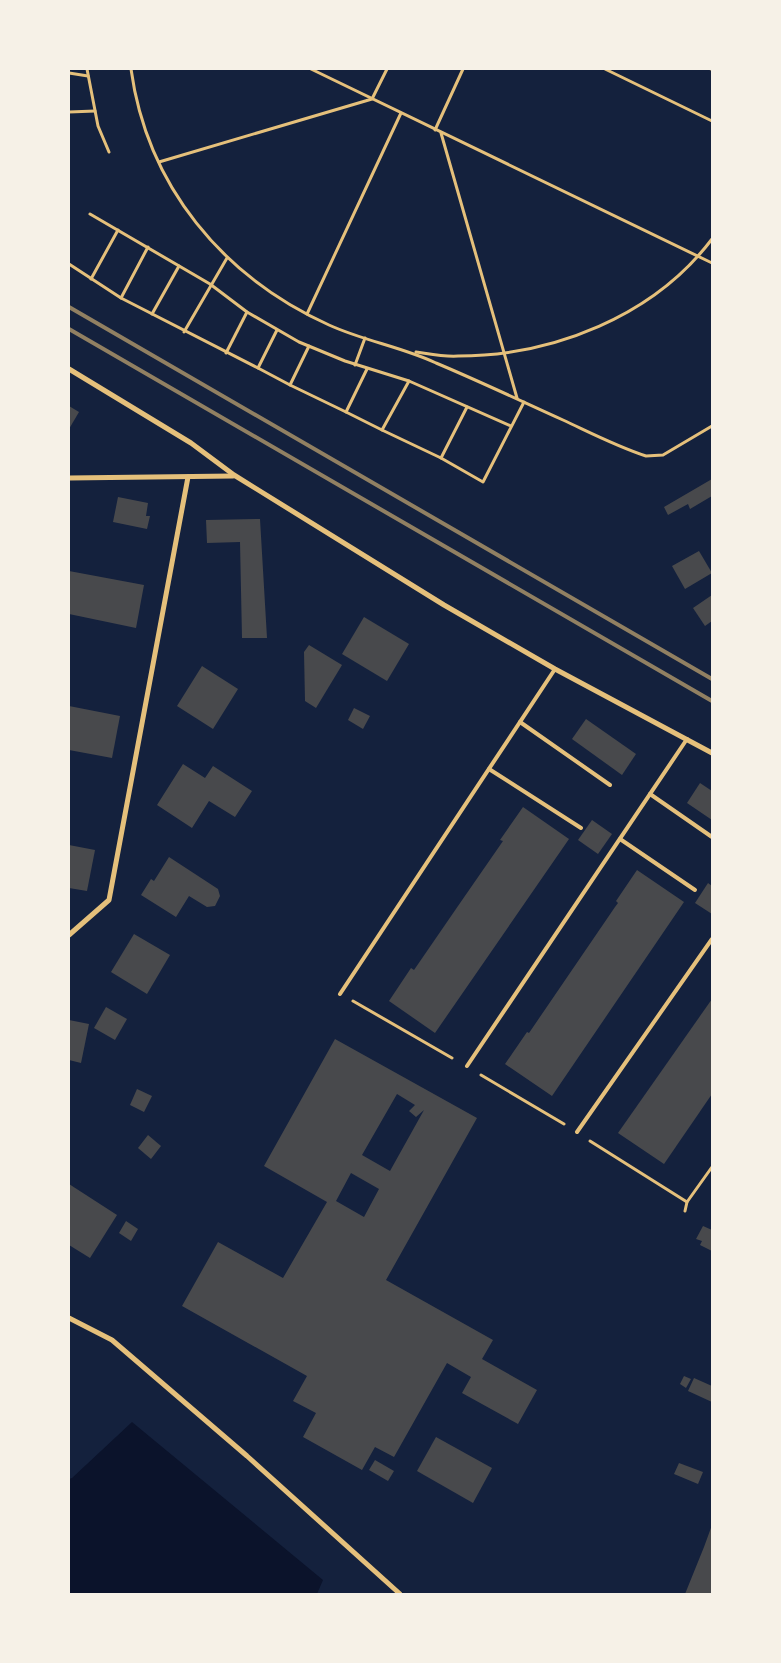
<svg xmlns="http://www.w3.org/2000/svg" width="781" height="1663" viewBox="0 0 781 1663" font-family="Raleway,sans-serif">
  <rect width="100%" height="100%" fill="#14213d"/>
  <polygon fill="#0b132b" points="132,1422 323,1580 317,1594 69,1594 69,1479 72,1478"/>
  <g fill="#48494c" fill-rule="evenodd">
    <polygon points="69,406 79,412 69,429"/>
    <polygon points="712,479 712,496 690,509 688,504 668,515 664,507"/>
    <polygon points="118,497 148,503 146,516 150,516 147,529 113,522"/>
    <polygon points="260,519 267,638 242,638 240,542 207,543 206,520"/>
    <polygon points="699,551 712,573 685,589 672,566"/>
    <polygon points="69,571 144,585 136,628 69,614"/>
    <polygon points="712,595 712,621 705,626 693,608"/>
    <polygon points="364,617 409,644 387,681 342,654"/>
    <polygon points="309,645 342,665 316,708 305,701 304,652"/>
    <polygon points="202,666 238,689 213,729 177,706"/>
    <polygon points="69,706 120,716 112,758 69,750"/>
    <polygon points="354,708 370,716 363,729 348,720"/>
    <polygon points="586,719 636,754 622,775 572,739"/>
    <polygon points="183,764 205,778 213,766 252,791 235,817 209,801 192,828 157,805"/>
    <polygon points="700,783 712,791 712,820 687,803"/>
    <polygon points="523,807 569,839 435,1033 389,1001 411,968 414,970 458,906 503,841 500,840"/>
    <polygon points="592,820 612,834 598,854 578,840"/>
    <polygon points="69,845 95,850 87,891 69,888"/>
    <polygon points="169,857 218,889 220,896 215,906 207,907 189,896 176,917 141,895 151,879 154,881"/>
    <polygon points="637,870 684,902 552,1096 505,1064 527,1032 529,1033 615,907 618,903 616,901"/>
    <polygon points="708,883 712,886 712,914 695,903"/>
    <polygon points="134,934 170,955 147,994 111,972"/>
    <polygon points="712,999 712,1094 664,1164 618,1133"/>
    <polygon points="106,1007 127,1019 115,1040 94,1028"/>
    <polygon points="69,1020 89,1024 81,1063 69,1060"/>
    <path d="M 335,1039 L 477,1118 L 386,1280 L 493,1340 L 482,1359 L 537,1390 L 518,1424 L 462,1393 L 471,1377 L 447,1363 L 394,1457 L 375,1447 L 362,1470 L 303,1437 L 316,1413 L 293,1401 L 307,1376 L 182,1306 L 218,1242 L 283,1278 L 327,1202 L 264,1166 ZM 397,1094 L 415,1105 L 409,1111 L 416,1117 L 424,1110 L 390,1171 L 362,1155 ZM 351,1173 L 379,1189 L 364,1217 L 336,1201 Z"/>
    <polygon points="137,1089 152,1096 144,1112 130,1105"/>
    <polygon points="148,1135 161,1146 151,1159 138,1148"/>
    <polygon points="69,1184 117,1215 90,1258 69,1245"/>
    <polygon points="126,1221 138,1229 131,1241 119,1233"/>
    <polygon points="703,1226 712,1230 712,1251 700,1245 702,1241 696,1239"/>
    <polygon points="684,1376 691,1379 686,1388 680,1384"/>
    <polygon points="694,1378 712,1386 712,1402 688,1391"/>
    <polygon points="436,1437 492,1468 473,1503 417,1471"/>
    <polygon points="375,1460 394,1471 388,1481 369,1470"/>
    <polygon points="679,1463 703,1472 698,1484 674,1474"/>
    <polygon points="712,1525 712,1594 685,1594 704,1547"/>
  </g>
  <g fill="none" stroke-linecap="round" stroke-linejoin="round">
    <g stroke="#e5c07b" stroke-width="3">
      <polyline points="87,69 98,126 109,152"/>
      <path d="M 131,69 C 147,186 223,277 329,325 C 364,341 402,347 436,363 C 479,381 521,401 563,420 C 591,433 618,447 646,456 L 663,455 L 712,426"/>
      <polyline points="311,69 712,263"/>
      <polyline points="605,69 712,121"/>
      <polyline points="711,69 712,69"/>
      <polyline points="69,73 88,76"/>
      <polyline points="69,112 95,111"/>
      <polyline points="435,130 463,69"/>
      <polyline points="441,133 517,398"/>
      <polyline points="159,162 372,99 387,69"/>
      <polyline points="90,214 210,284 247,312 299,342 345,361 409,381 511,426"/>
      <polyline points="69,264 121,298 258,368 277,330"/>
      <polyline points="91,279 118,230"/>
      <polyline points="121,298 148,247"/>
      <polyline points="152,314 179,266"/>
      <polyline points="307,314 401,113"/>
      <polyline points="184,332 227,258"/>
      <path d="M 416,352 C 430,354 444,357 458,356 C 553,356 654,316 712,239"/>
      <polyline points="226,353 247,312"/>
      <polyline points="355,365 365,338"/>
      <polyline points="258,368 290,385 309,346"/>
      <polyline points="290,385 346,412 367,369"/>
      <polyline points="346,412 382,430 409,381"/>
      <polyline points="382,430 441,458 467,407"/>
      <polyline points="441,458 483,482 524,402"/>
      <polyline points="353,1001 452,1058"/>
      <polyline points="481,1075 564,1124"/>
      <polyline points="590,1141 687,1202"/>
      <polyline points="685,1211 687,1202 712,1167"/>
    </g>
    <g stroke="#e5c07b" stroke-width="4">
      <polyline points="520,722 610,785"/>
      <polyline points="489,769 581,828"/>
      <polyline points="650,794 712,837"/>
      <polyline points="620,839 695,890"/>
      <polyline points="340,994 555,669"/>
      <polyline points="467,1066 687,739"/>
      <polyline points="577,1132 712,939"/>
    </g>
    <g stroke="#e5c07b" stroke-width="5">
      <polyline points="69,369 191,443 234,475 444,605 555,669 712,753"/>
      <polyline points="69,478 233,476"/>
      <polyline points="69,935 109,900 188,477"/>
      <polyline points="69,1318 112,1340 247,1456 400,1594"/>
    </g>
    <g stroke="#918062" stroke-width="4">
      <polyline points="69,307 712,679"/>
      <polyline points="69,329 712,701"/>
    </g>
  </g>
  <rect width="781" height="1663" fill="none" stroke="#f6f1e7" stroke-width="140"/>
</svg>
